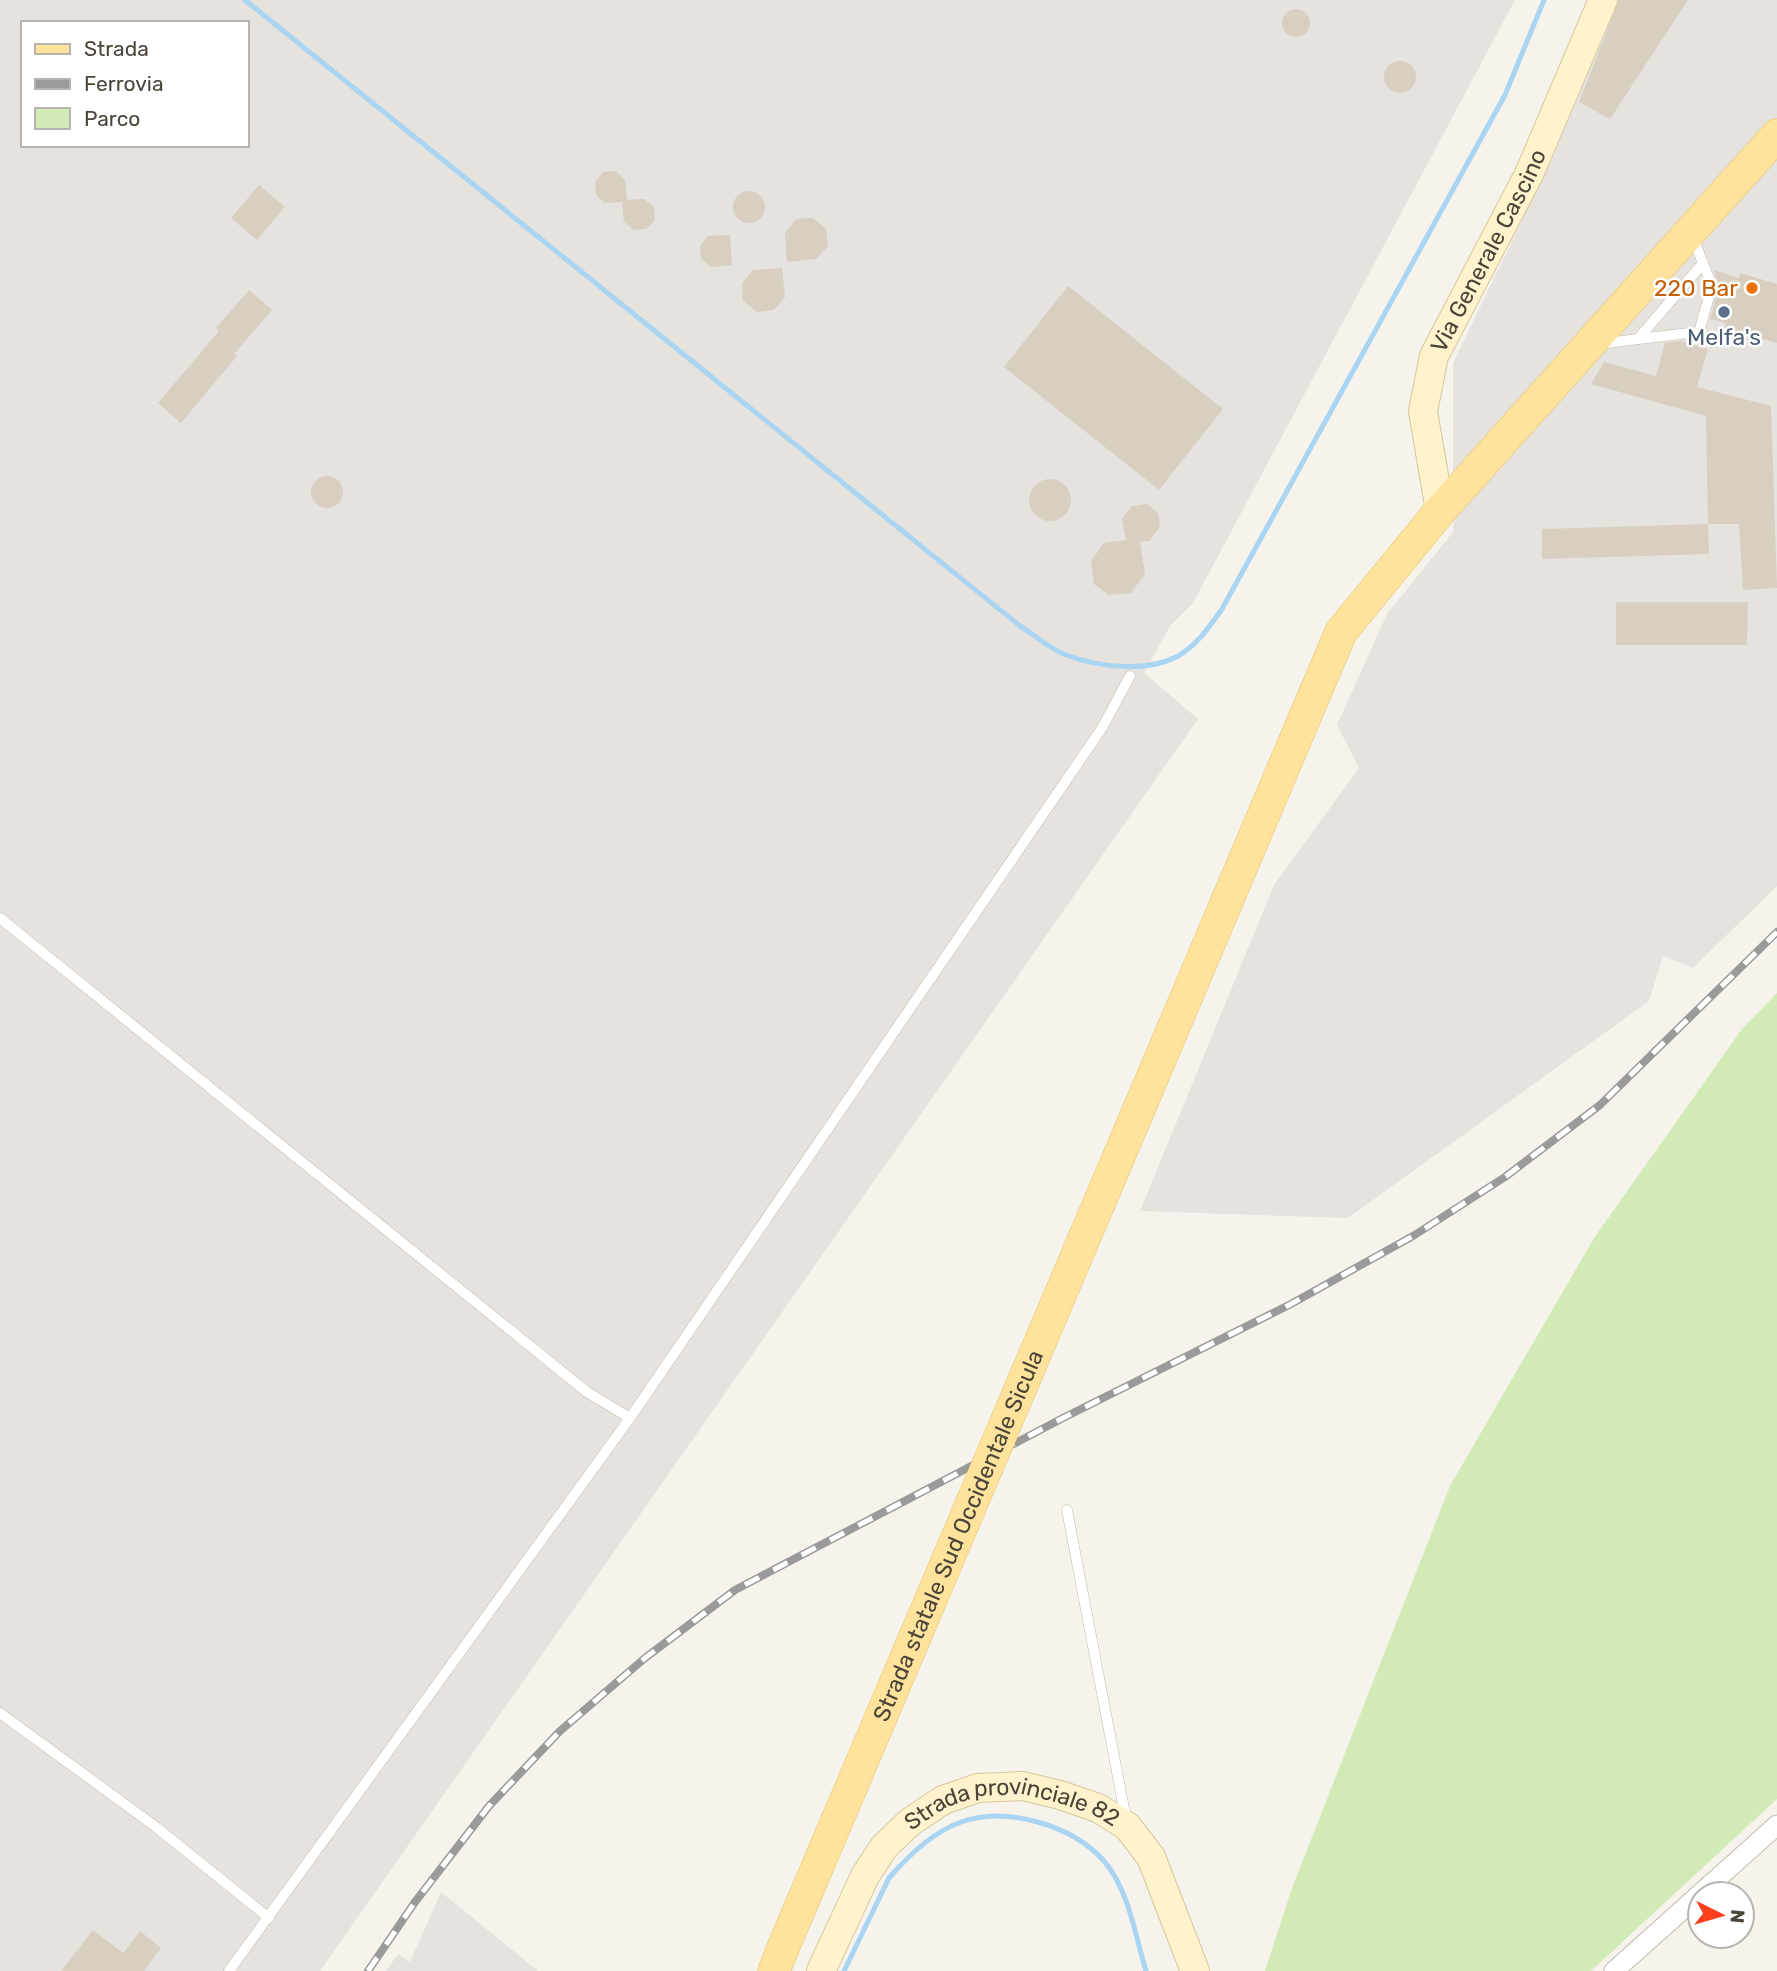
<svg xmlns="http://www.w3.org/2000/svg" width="1777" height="1971" viewBox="0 0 1777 1971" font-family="Rubik,sans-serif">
  <rect width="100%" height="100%" fill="#f6f3ec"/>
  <g fill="#e6e2dd" fill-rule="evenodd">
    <path d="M 0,0 L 1515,0 L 1193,603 L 1170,626 L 1144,673 L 1198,719 L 320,1971 L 0,1971 ZM 23,23 L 247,23 L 247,145 L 23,145 Z"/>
    <polygon points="1618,0 1777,0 1777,886 1693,968 1663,956 1649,1001 1348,1218 1140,1211 1274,885 1359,768 1337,725 1387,614 1453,532 1453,363 1554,154"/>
    <polygon points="441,1892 538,1971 386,1971 398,1954 410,1962"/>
  </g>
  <polygon fill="#d2eab5" points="1777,993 1777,1799 1591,1971 1265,1971 1292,1888 1450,1486 1594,1238 1742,1029"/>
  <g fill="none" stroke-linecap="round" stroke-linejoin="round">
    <g stroke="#a9d4f2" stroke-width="5">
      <path d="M 245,0 L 1020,626 C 1035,635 1050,649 1066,655 C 1098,667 1147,673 1178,656 C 1197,645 1210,626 1222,609 L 1505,95 L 1544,0"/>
      <path d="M 844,1971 L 889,1878 C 908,1856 933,1832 961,1822 C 1007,1806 1072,1825 1104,1861 C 1129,1890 1135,1935 1146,1971"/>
    </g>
  </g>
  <g fill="#d8cfc1">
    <polygon points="1619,0 1688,0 1610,119 1579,102"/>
    <circle cx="1296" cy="23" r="14"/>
    <circle cx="1400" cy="77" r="16"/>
    <polygon points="616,171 625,180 627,200 644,199 654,207 655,220 646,229 634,230 624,222 622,202 605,203 596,195 595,182 603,172"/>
    <polygon points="259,185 285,207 257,240 231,218"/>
    <circle cx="749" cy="207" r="16"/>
    <polygon points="813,218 826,229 828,246 816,259 787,262 785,233 796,219"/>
    <polygon points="730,235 732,265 711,267 701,259 700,246 708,236"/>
    <polygon points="782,268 785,297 774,310 757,312 743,301 742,283 753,270"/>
    <polygon points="1714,270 1739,278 1740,273 1777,284 1777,343 1724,328 1726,323 1710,319 1719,287"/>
    <polygon points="1068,286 1223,409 1159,490 1004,367"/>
    <polygon points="249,290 272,310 234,354 237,356 181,423 158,403 219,331 216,328"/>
    <polygon points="1681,341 1708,349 1697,387 1771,406 1777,588 1743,590 1739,524 1708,524 1706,416 1591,384 1604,362 1656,376 1665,343"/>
    <circle cx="327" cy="492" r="16"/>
    <circle cx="1050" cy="500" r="21"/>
    <polygon points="1147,504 1158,513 1160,527 1149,541 1140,541 1145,574 1131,593 1109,595 1094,584 1091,561 1104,543 1126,540 1122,519 1132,506"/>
    <polygon points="1708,524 1709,554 1542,559 1542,529"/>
    <polygon points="1616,602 1748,602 1747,645 1616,645"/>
    <polygon points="93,1930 123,1953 140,1931 161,1948 144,1971 61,1971"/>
  </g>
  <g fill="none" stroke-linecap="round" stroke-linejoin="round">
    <g stroke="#c2bbae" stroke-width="11">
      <g id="lane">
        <polyline points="1638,339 1699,332 1712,286 1693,238"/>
        <polyline points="1599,344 1638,339 1703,263"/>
        <polyline points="0,918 587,1392 630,1418"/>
        <polyline points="1067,1510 1126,1819"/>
        <polyline points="0,1713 156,1827 269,1918"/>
        <polyline points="229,1971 630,1418 1102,728 1130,676"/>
      </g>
    </g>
    <g stroke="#c2bbae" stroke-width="21">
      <g id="street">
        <polyline points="1700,1894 1777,1825"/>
        <polyline points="1614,1971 1700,1894"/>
      </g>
    </g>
    <g stroke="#d6c79b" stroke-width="30">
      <g id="secondary">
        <path id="s1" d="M 1440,511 L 1423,411 L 1434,356 L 1529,174 L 1603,0"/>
        <path id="s2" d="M 821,1971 L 865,1876 L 884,1847 L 910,1822 L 943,1800 L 978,1788 L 1023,1786 L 1060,1795 L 1098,1808 L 1127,1826 L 1151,1857 L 1195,1971"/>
      </g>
    </g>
    <g stroke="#e6c16a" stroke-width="33">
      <g id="primary">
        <polyline points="1142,1102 1341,632 1440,511 1777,135"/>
        <polyline points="774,1971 783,1948"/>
      </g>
    </g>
    <use href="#lane" stroke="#fff" stroke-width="10"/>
    <use href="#street" stroke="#fff" stroke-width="19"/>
    <use href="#secondary" stroke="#fff3cd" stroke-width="28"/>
    <use href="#primary" stroke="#ffe39c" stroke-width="32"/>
    <g stroke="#9a9a9a" stroke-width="8">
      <polyline id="rail" points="368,1971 415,1902 489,1806 560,1731 645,1658 735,1590 1063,1418 1291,1304 1413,1236 1505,1177 1600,1105 1777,932"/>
    </g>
    <use href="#rail" stroke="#fff" stroke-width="5" stroke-dasharray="16" stroke-linecap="butt"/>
    <g stroke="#e6c16a" stroke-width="33" stroke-linecap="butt">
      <g id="primary-bridge">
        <path id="s3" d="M 783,1948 L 1142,1102"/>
      </g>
    </g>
    <use href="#primary-bridge" stroke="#ffe39c" stroke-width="32"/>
  </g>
  <circle fill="#e8710a" stroke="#fff" stroke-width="2.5" cx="1752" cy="288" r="7"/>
  <circle fill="#5c6f8a" stroke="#fff" stroke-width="2.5" cx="1724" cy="312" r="7"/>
  <g text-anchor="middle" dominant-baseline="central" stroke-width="5" stroke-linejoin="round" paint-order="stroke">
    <g font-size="23" fill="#4b4439" stroke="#fff">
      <text stroke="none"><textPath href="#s1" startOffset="276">Via Generale Cascino</textPath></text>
      <text stroke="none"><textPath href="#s3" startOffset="448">Strada statale Sud Occidentale Sicula</textPath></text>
      <text stroke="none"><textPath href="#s2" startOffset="285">Strada provinciale 82</textPath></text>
    </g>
    <g font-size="23" fill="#c56008" stroke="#fff" text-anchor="end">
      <text x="1738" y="288">220 Bar</text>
    </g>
    <g font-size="23" fill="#4e5e75" stroke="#fff">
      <text x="1724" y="337">Melfa's</text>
    </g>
  </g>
  <rect x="21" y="21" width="228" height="126" fill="#ffffff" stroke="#b7b4b0" stroke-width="2"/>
  <rect x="35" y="44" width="35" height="10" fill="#ffe39c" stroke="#b7b4b0" stroke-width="2"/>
  <text x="84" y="56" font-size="21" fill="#4b4439">Strada</text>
  <rect x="35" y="79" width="35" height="10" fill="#9a9a9a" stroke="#b7b4b0" stroke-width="2"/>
  <text x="84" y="91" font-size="21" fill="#4b4439">Ferrovia</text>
  <rect x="35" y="108" width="35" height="21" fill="#d2eab5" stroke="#b7b4b0" stroke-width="2"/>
  <text x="84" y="126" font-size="21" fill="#4b4439">Parco</text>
  <g transform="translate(1721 1915) rotate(95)"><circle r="33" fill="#ffffff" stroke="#b7b4b0" stroke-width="2"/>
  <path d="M0-5L12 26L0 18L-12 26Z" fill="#fc3f1d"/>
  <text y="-10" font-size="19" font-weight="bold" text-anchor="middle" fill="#4b4439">N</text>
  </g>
</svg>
